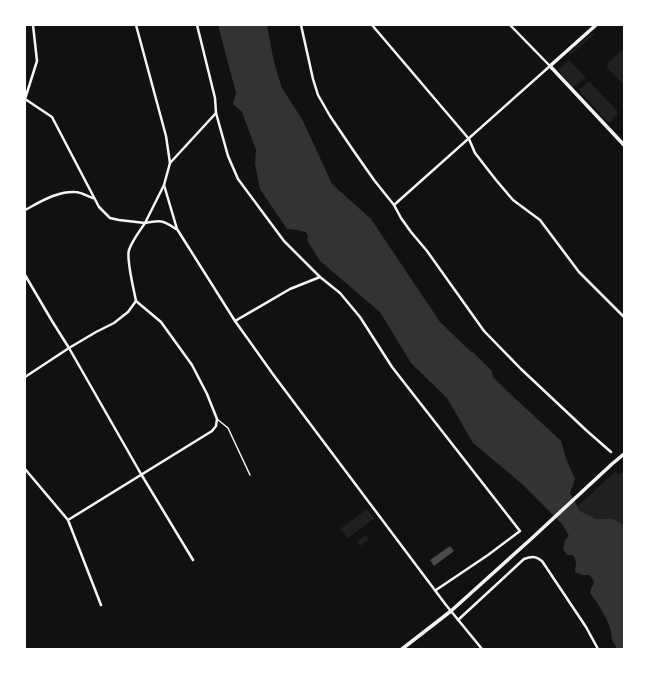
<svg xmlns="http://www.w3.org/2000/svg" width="649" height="674" viewBox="0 0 649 674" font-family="'Work Sans',sans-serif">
  <rect width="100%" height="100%" fill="#111"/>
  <g fill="#202020">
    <polygon points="592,34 595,34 570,55 569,53"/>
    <polygon points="624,48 624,85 607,68 608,63"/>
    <polygon points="569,60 586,78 577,85 572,86 558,70"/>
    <polygon points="589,81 618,112 611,121 607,121 581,93 580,89"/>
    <polygon points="624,471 624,525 613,519 596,519 580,511 578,506 615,472 620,474"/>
    <polygon points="367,509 374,518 348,538 340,529"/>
    <polygon points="366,535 369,539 360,546 357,542"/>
  </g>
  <polygon fill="#333" points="218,25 267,25 272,52 275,66 282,88 303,121 332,184 371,219 440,322 470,351 474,353 492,371 493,377 505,389 561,441 567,461 575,479 570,493 580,511 596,519 613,519 624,525 624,649 617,649 612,640 611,631 606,618 598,604 590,593 591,588 594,583 593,579 589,575 582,575 575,572 576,562 573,555 567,555 563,549 565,540 569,536 562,524 522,484 473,443 447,398 411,363 380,312 320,261 307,240 308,236 306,232 298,230 287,229 260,189 255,164 256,150 242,112 233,104 236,93"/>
  <polygon fill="#4a4a4a" points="450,546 454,551 434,566 430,560"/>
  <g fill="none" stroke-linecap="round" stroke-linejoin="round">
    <polyline stroke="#f5f5f5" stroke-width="1.5" points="217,419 228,428 250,475"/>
    <g stroke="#f5f5f5" stroke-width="2.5">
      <polyline points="33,25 37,61 25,99 52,117 99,207 110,218 119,220 145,223 164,185"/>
      <polyline points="136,25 166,136 170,163 164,185 177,229 235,321 275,377 446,605 482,649"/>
      <polyline points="197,25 215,98 216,113 228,156 238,179 284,241 320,277 340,293 360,317 392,367 520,531 488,555 436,590"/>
      <polyline points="301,25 313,79 318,95 330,116 353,150 374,180 394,205 401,218 411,232 427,251 484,331 521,369 587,431 611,452"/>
      <polyline points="372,25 469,139 475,153 496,180 513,200 540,220 579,272 624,317"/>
      <polyline points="170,163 216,113"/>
      <polyline points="394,205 550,66 510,25"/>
      <path d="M 25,210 C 40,202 57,191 75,192 C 81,192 87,196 93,198"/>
      <polyline points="25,275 52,321 69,348 141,474 193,560"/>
      <polyline points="235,321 290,289 320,277"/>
      <polyline points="25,377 69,348 96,332 114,323 128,312 136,301"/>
      <polyline points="25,469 68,520 101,605"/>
      <path d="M 68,520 L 212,431 L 216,426 L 217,419 L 207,394 L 192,365 L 161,322 L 136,301 C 134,290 126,259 129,250 C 132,241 139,232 145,223 C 160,220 163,220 176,229"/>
      <path d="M 458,620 L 524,559 C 532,556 535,556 542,561 L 586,627 L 598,649"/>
    </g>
    <polyline stroke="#f5f5f5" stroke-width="3.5" points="596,25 550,66 624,145"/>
    <polyline stroke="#f5f5f5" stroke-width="3.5" points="402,649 451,611 531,539 612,464 624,454"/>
  </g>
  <rect width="649" height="674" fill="none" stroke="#ffffff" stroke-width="52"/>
</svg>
